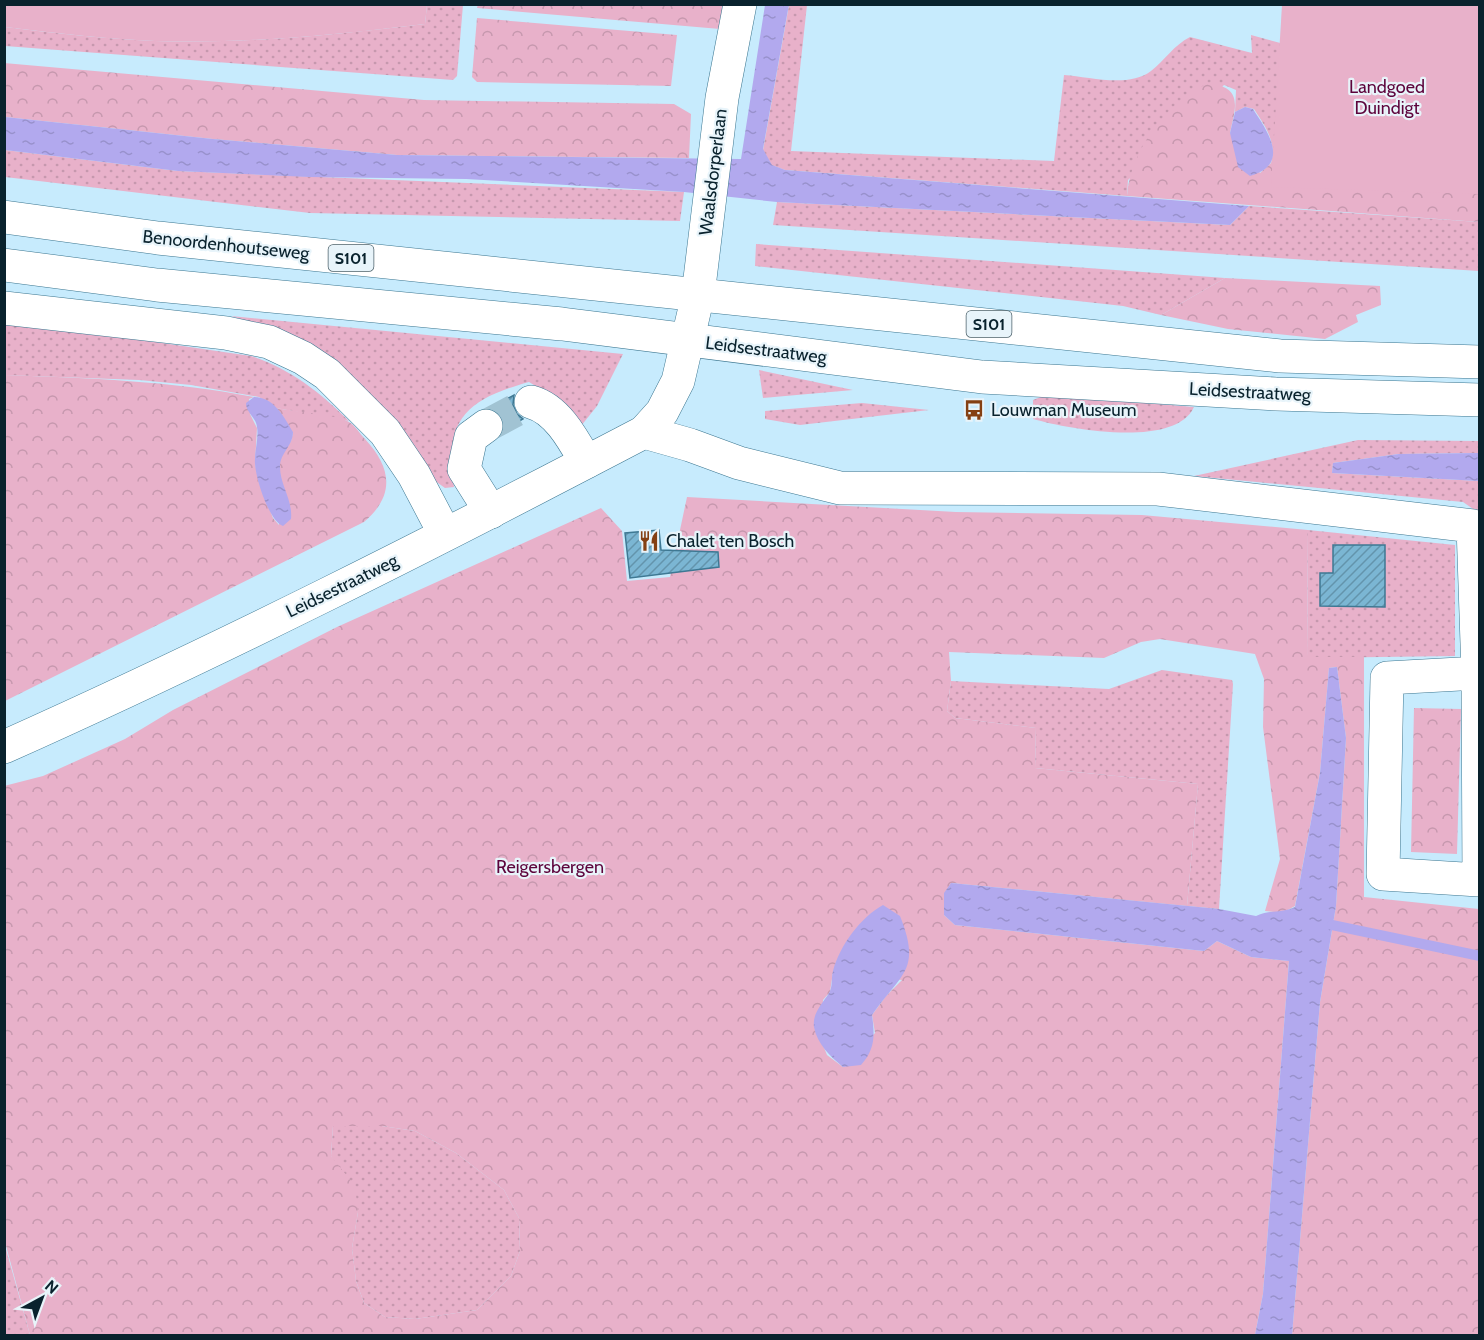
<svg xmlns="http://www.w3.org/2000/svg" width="1484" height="1340" viewBox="0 0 1484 1340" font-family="Cabin,sans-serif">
  <defs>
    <pattern id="grass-dots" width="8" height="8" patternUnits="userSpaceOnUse" patternTransform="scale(1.5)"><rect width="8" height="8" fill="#e8b1ca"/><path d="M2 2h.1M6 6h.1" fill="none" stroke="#c698ae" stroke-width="1.8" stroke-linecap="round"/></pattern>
    <pattern id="forest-crowns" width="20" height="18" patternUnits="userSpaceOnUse" patternTransform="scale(1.5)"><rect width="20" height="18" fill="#e8b1ca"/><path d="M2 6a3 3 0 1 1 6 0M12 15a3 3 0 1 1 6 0" fill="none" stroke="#c698ae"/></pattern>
    <pattern id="water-ripples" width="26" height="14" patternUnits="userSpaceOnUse" patternTransform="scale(1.5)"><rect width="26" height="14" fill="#b2a9ee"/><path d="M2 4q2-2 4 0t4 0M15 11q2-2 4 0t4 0" fill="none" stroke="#9891cc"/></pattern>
    <pattern id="building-hatch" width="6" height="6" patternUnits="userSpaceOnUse" patternTransform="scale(1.5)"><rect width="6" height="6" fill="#7bb6d3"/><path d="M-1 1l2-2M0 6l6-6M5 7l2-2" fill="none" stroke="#6394ac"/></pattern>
  </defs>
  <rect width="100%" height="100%" fill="#c7ebfd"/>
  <g fill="url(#grass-dots)">
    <path d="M 427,5 L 463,5 L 457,76 L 453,80 L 5,46 L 5,27 C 54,33 105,39 155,41 C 245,44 335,35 425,24 Z"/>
    <path d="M 789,5 L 807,5 L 791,151 L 1054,161 L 1064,75 C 1090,77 1129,88 1151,71 C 1165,60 1174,45 1190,37 L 1252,53 L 1251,35 L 1314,52 L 1479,172 L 1271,163 C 1277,142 1265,126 1254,109 L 1245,107 L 1235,112 L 1236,90 L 1224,85 L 1128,180 L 1127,196 L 785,170 L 771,165 L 763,150 Z"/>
    <polygon points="5,150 178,171 684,192 680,221 310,213 5,177"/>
    <polygon points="777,202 1230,225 1249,206 1479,222 1479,271 773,225"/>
    <polygon points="756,244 1225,278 1161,315 1123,306 755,266"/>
    <path d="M 231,316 L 623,354 L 597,406 L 581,426 L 560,401 L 529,382 C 465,400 444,420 454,487 L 445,488 L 431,478 L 272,329 Z"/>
    <path d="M 5,320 L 251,356 C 290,369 320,392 349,421 L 276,408 L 259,397 L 191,385 L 139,380 L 5,375 Z"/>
    <polygon points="759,370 853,390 763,398"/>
    <path d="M 1046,395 L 1194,407 C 1175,449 1068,429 1033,419 L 1033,400 Z"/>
    <polygon points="862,403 929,410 800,425 765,419 765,411"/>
    <polygon points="1358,440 1479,441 1479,453 1399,454 1333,463 1332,473 1479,481 1479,513 1463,502 1194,476"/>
    <polygon points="1308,530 1455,545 1455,656 1307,658"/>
    <polygon points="1162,670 1232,680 1233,684 1219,909 1187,906 1198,784 1035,768 1036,728 955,718 947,711 951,681 1109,689"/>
    <polygon points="333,1126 382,1126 415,1131 456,1153 504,1190 519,1218 520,1251 511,1276 477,1310 415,1319 385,1317 364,1303 356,1281 352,1248 358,1212 331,1156"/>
    <polygon points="4,1242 30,1335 5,1335"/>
  </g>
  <g fill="url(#forest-crowns)" fill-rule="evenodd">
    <polygon points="478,4 724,5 720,29 477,8"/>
    <polygon points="477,18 677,35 671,86 477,82 472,77"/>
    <polygon points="4,63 424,100 674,104 691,114 689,158 397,155 213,139 5,117"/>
    <path d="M 1209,83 C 1243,88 1236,106 1230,133 L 1260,173 L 1271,163 L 1479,172 L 1479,222 L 1127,196 C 1130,151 1167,101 1209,83 Z"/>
    <polygon points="1225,278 1380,286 1381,305 1356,315 1358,322 1325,339 1228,329 1161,315"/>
    <path d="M 5,375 C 89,378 171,381 254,397 L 249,399 L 250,414 L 257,428 L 255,464 L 258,478 L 273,518 L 279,525 L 280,458 L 291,441 L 293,433 L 276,408 C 291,411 339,415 349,422 C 355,425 360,434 365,439 C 391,467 396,495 364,522 L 5,701 Z"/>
    <path d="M 687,497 L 956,512 L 1142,515 L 1308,530 L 1307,657 L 1364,657 L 1364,897 L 1479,909 L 1479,1335 L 1292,1335 L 1320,1002 L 1336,906 L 1346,738 L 1337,667 L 1329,668 L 1320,773 L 1295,906 L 1282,913 L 1265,911 L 1280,859 L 1263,727 L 1264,679 L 1255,654 L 1160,639 L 1141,642 L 1104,658 L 949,652 L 951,681 L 947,711 L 955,718 L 1036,728 L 1035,768 L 1198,784 L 1187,906 L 951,883 L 944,915 L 955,925 L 1204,951 L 1217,941 L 1251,957 L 1289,961 L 1263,1294 L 1255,1335 L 30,1335 L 5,1242 L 4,786 L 43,776 L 125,739 L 173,710 L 337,627 L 601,508 L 622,531 L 627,581 L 670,577 ZM 833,972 L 902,980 L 886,996 L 872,1015 L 875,1033 L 843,1067 L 827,1055 L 821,1040 L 823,1000 L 830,992 ZM 333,1126 L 382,1126 L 415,1131 L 456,1153 L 504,1190 L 519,1218 L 520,1251 L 511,1276 L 477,1310 L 415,1319 L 385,1317 L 364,1303 L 356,1281 L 352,1248 L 358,1212 L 355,1186 L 331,1156 Z"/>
    <polygon points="1414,708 1461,709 1457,854 1411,852"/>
  </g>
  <g fill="#e8b1ca">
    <path d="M 5,4 L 427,4 L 427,5 L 425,24 C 335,35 246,44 155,41 C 105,39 55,33 5,27 Z"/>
    <polygon points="1282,5 1479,5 1479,194 1271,187"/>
  </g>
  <g fill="url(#water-ripples)">
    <polygon points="789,4 763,149 772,165 785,170 1249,206 1230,225 777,202 684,192 466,179 309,177 178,171 5,150 5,117 213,139 397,155 741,159 765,5"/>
    <path d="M 1245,107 L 1253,109 C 1268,132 1291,164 1250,176 L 1238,167 L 1230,133 L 1235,112 Z"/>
    <path d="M 254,397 C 274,397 284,417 293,432 C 293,446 280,453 280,467 C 280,485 293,500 291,519 L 283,526 C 269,521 256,479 255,464 C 254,452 259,439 257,427 C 256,417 246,413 246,403 Z"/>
    <polygon points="1479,453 1479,481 1332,473 1333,463 1399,454"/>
    <path d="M 1337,667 L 1346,738 L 1336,906 L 1320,1002 L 1292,1335 L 1255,1335 L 1263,1294 L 1289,961 L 1251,957 L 1217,941 L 1204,951 L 955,925 L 944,915 L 944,893 L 951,883 L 1219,909 L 1256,916 C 1270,909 1280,914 1295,907 L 1320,773 L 1329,668 Z"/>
    <path d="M 883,905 L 900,916 C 922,971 901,973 872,1015 C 875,1036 875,1049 861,1065 L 843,1067 C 831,1057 817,1044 814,1027 C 812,1013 823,1003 829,993 C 833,987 831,978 833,971 C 840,945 861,917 883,905 Z"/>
  </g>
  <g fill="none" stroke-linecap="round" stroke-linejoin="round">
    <polyline stroke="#b2a9ee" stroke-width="10" points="1332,925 1480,956"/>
  </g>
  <g fill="url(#building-hatch)" stroke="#3e7893" stroke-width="1.5">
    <polygon points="514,395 513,405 517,414 523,419 504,430 501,415 490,408"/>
    <polygon points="659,530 661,550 718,552 719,567 630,578 625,533"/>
    <polygon points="1333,545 1385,545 1385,607 1320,606 1320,573 1333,573"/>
  </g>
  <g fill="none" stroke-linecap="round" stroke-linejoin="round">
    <polyline stroke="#a1c3d3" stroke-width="33" stroke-dasharray="33 16" stroke-linecap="butt" points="486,426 531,402"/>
    <g stroke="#3b7690" stroke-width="34">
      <g id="minor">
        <path d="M 531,402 C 557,409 573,439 586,462"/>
        <polyline points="486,426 471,437 464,469 491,512"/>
        <polyline points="644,432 690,445 739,463 840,488 1158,489 1473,526 1478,673 1479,880 1383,874 1387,678 1478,673"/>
        <path d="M 4,747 C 221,650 434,542 644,432 L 662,412 L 678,381 L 698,295 L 722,98 L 740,4"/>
      </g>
    </g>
    <g stroke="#3b7690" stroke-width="34">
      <g id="major">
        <polyline points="4,217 158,238 1280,356 1480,362"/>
        <polyline points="4,265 157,285 562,324 982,377 1276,394 1480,400"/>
        <polyline points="4,308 226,333 269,342 303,358 327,374 385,432 414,475 445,534"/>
      </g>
    </g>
    <use href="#minor" stroke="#fff" stroke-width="33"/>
    <use href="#major" stroke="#fff" stroke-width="33"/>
  </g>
  <defs>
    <g id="bus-bare" transform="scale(1.62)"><path d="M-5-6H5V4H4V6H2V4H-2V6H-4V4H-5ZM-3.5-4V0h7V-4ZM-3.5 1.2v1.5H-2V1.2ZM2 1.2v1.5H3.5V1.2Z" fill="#844013" stroke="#e8f4fa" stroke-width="2.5" paint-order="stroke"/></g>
    <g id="restaurant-bare" transform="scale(1.62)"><path d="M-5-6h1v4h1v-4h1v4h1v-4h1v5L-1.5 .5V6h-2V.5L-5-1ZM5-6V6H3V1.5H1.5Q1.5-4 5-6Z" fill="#844013" stroke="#e8f4fa" stroke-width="2.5" paint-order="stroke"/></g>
  </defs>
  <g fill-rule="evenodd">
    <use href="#bus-bare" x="974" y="410"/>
    <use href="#restaurant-bare" x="649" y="541"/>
  </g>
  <g text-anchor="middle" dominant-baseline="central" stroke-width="4.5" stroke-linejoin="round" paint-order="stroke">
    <g fill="#e8f4fa" stroke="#4c616a" stroke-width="1.5">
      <rect x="328.5" y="245" width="45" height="26" rx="4.5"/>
      <rect x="966.5" y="311" width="45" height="26" rx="4.5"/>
    </g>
    <g font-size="16" font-weight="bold" fill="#09222d">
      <text x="351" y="258">S101</text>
      <text x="989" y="324">S101</text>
    </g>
    <g font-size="18" fill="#5d043c" stroke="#e8f4fa">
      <text x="1387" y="87">Landgoed<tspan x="1387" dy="21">Duindigt</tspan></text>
      <text x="550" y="867">Reigersbergen</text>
    </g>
    <g font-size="18" fill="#09222d" stroke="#e8f4fa">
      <text transform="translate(713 172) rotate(-83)">Waalsdorperlaan</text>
      <text transform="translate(226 245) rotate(6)">Benoordenhoutseweg</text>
      <text transform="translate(766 350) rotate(7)">Leidsestraatweg</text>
      <text transform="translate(1250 392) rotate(3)">Leidsestraatweg</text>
      <text transform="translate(342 586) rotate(-26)">Leidsestraatweg</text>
    </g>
    <g font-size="18" fill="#09222d" stroke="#e8f4fa" text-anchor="start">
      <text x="991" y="410">Louwman Museum</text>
      <text x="666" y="541">Chalet ten Bosch</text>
    </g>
  </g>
  <rect width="1484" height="1340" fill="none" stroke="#09222d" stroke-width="12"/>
  <g transform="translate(42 1298) rotate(41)" stroke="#e8f4fa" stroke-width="4.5" paint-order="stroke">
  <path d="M0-4.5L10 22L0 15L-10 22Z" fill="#09222d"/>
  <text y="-9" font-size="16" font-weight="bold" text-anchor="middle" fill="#09222d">N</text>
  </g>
</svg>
